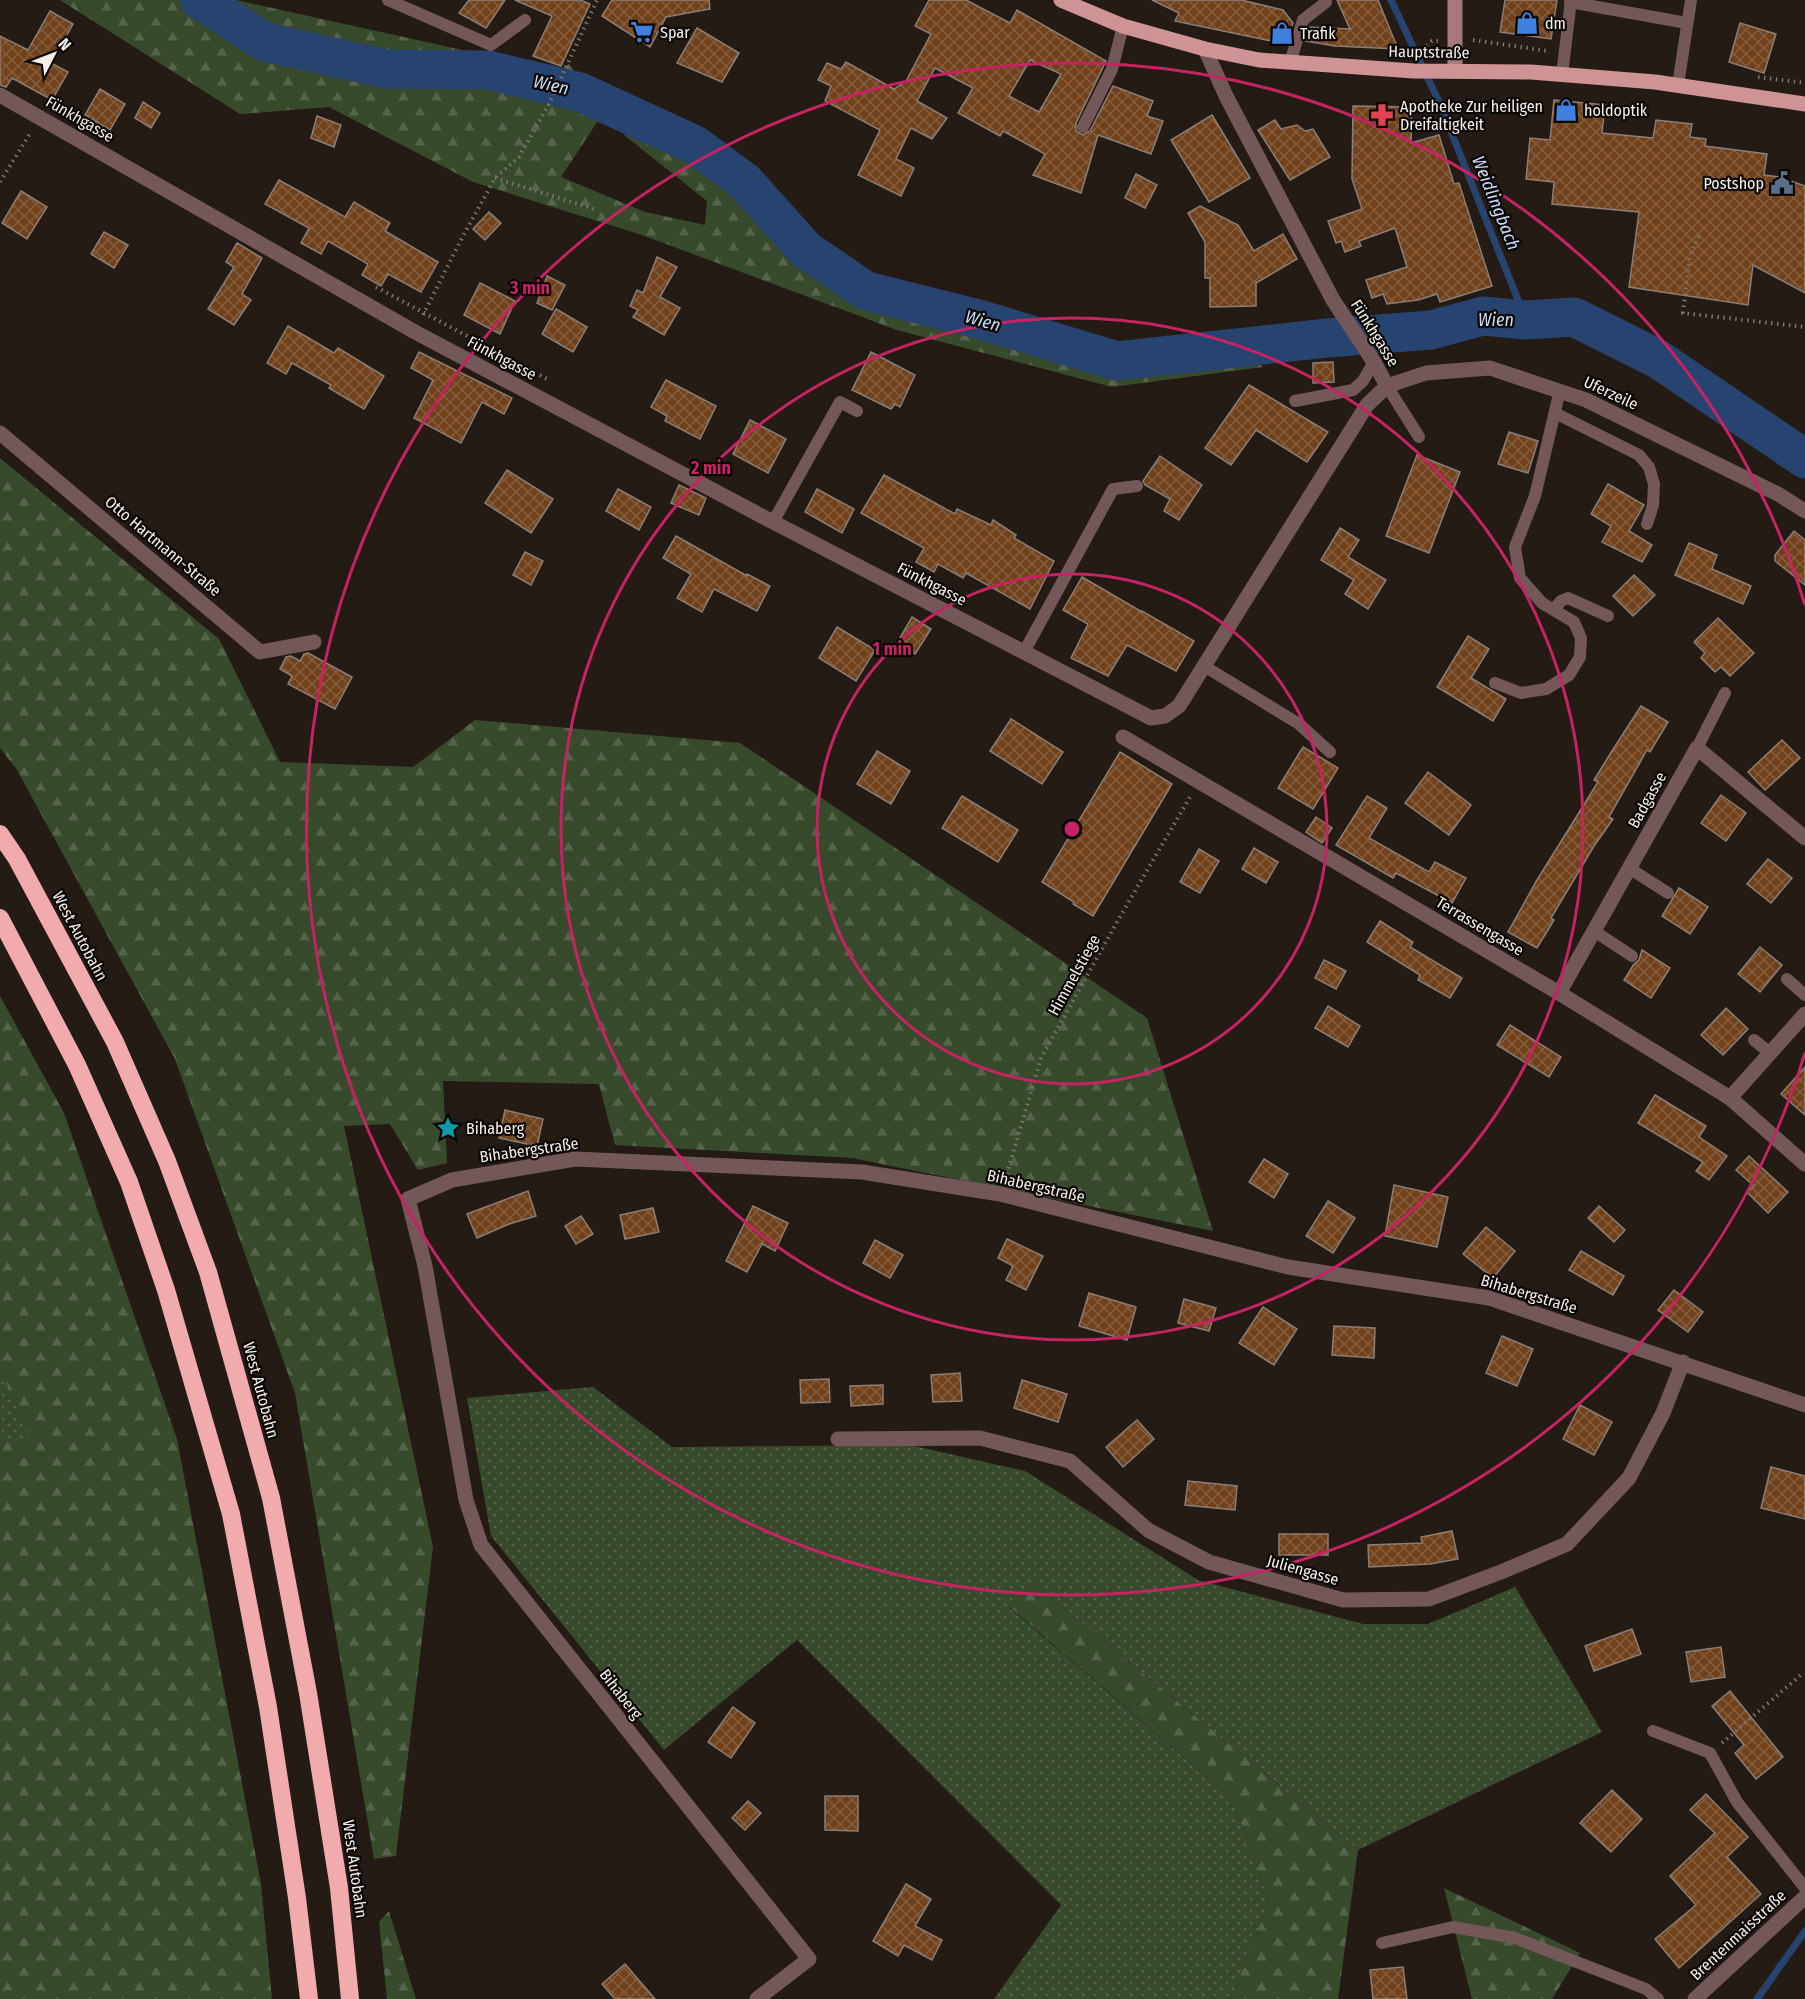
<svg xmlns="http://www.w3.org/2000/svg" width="1805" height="1999" viewBox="0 0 1805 1999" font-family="'Fira Sans Condensed',sans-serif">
  <defs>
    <pattern id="grass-dots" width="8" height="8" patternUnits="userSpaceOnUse" patternTransform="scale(1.5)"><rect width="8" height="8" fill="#384a2c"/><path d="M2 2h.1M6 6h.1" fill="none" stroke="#55644b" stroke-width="1.8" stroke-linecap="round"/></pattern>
    <pattern id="forest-firs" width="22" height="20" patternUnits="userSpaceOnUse" patternTransform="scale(1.5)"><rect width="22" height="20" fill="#384a2c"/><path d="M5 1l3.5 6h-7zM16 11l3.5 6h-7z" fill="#55644b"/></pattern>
    <pattern id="building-cross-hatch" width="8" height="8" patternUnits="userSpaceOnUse" patternTransform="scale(1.5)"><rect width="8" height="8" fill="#70411b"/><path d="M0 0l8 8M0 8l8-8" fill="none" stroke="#855d3c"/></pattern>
  </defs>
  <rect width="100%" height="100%" fill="#241b15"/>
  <g fill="url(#grass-dots)">
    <polygon points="0,1369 32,1441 0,1441"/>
    <polygon points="593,1387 672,1447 910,1445 1025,1471 1198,1580 1363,1624 1428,1624 1515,1587 1602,1732 1358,1850 1033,1583 1010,1608 1232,1799 1269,1901 1231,1999 994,1999 1061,1905 797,1640 664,1750 491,1536 467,1398"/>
  </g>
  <g fill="url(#forest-firs)">
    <polygon points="60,0 236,0 558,71 569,64 603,113 561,177 645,212 705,225 707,201 624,135 634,128 700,154 792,255 866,295 988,329 1107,366 1248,356 1263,367 1112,387 897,330 642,235 473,182 329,107 240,114"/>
    <polygon points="0,458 219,639 280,762 413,767 475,720 740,743 1147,1018 1213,1231 852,1158 615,1145 599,1084 443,1081 447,1163 418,1170 390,1124 344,1126 433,1547 396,1856 374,1859 295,1393 175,1059 17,770 0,748"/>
    <polygon points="0,996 64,1113 177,1439 261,1884 272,1999 0,1999 0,1441 31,1441 0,1369"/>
    <polygon points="1033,1583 1358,1850 1338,1999 1231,1999 1269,1901 1232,1799 1010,1607"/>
    <polygon points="1444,1888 1580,1953 1552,1999 1472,1999"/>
    <polygon points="389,1911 416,1999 387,1999 379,1922"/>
  </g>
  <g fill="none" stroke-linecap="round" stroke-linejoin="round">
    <g stroke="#27436f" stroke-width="7">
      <polyline points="1391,0 1440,104 1526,320"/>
      <polyline points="1757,1999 1805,1931"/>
    </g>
    <polyline stroke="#27436f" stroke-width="39" points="200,0 265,42 387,69 488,70 580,92 695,145 745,182 806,250 866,291 982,320 1117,361 1327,338 1431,330 1483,316 1526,320 1574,317 1658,359 1805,459"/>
  </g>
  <g fill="url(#building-cross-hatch)" stroke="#8a7e76" stroke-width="1.5" fill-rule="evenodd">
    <polygon points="469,0 505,0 486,28 459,13"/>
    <polygon points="515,0 580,0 590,4 561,66 533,56 552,16"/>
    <polygon points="612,0 709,0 710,9 666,17 650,47 602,16"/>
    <path d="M 929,0 L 966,0 L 1010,23 L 1017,10 L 1106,61 L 1076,123 L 1076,131 L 1083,135 L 1090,131 L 1113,86 L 1153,101 L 1147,116 L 1163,121 L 1151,154 L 1098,135 L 1081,193 L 1033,175 L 1045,154 L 1003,131 L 1000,136 L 958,113 L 973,88 L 935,68 L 917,101 L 947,118 L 932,139 L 911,128 L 896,159 L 914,168 L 901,196 L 858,175 L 880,130 L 825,101 L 831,86 L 818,80 L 827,63 L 841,69 L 846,62 L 894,89 L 906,81 L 931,34 L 915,26 ZM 1030,60 L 1061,74 L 1039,112 L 1009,96 Z"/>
    <polygon points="1152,0 1241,0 1283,10 1293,23 1288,41 1271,41 1175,21 1179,13"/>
    <polygon points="1337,0 1378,0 1398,49 1335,46 1305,41 1309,27 1350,29"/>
    <polygon points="1505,0 1557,0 1551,39 1500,32"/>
    <polygon points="50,11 73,24 51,63 68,72 52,100 12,78 6,87 0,85 0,36 28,50"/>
    <polygon points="1740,23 1776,34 1764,73 1729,62"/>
    <polygon points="697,28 739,53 722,82 677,63"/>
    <polygon points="100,89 125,104 110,130 85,115"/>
    <polygon points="1554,100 1605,105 1602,133 1653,138 1656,120 1692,124 1690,137 1706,139 1705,146 1767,154 1764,175 1780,177 1805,186 1805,293 1753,265 1748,305 1629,287 1639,212 1552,204 1554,182 1526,179 1530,138 1550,140"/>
    <polygon points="143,102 160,113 151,128 135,118"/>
    <polygon points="1353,106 1412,107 1411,143 1439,135 1454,184 1459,183 1492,286 1440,302 1437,294 1418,300 1387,304 1383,294 1372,298 1366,280 1407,267 1395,228 1359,241 1361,246 1345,252 1341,241 1336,243 1328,221 1362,209 1352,179"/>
    <polygon points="1212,115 1250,178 1209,202 1171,140"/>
    <polygon points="317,116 341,125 334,147 311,138"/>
    <polygon points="1275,120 1281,129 1297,125 1305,131 1313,129 1330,157 1290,180 1258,130"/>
    <polygon points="1136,174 1157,185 1145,208 1125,198"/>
    <polygon points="279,180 345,217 354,202 390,223 385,231 438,262 421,292 388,274 381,286 362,275 368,264 328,241 321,254 301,243 309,228 265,204"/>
    <polygon points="21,191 47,207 27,239 2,223"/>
    <polygon points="1200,206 1238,225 1254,251 1283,234 1297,259 1256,283 1256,306 1210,307 1210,278 1205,278 1205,242 1188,213"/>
    <polygon points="489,212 501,223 485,240 473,229"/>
    <polygon points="104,232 128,245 114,268 91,254"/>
    <polygon points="237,243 262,258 242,294 251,300 234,325 208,309 234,267 226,262"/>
    <polygon points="657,257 677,267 660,297 680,308 664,335 633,317 638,310 630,306 637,290 643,293"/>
    <polygon points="547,276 565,285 552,310 537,303"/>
    <polygon points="480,283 515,301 500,334 464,315"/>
    <polygon points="556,309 587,327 573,352 542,334"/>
    <polygon points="288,326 334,353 338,348 384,376 364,409 329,388 331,385 292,363 286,374 267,363"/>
    <polygon points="419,352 512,398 504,414 482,402 461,443 414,418 433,380 411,368"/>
    <polygon points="871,352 915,375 900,407 895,404 891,409 852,390"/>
    <polygon points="1333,362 1334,382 1313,383 1313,363"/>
    <polygon points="666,380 716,406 700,439 665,421 667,416 651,407"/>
    <polygon points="1249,385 1328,432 1307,462 1256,430 1231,465 1205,448"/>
    <polygon points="750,420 786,439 768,473 733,454"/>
    <polygon points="1509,432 1538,441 1528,473 1498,464"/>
    <polygon points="1417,455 1460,472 1429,553 1386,536"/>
    <polygon points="1160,456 1202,485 1179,520 1164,511 1170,499 1145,485 1143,481"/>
    <polygon points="507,470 553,499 531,533 485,503"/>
    <polygon points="884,475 955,514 957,509 991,525 993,520 1016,535 1014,538 1054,561 1030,609 966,573 963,578 938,564 934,572 916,562 924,548 861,513"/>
    <polygon points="1608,484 1644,505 1629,531 1652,545 1642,562 1602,542 1611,526 1591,514"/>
    <polygon points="679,485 706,498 699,515 671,503"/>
    <polygon points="618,489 651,507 639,530 606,511"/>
    <polygon points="817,489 854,509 842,533 805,512"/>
    <polygon points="1340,528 1359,540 1348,557 1386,580 1368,609 1345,594 1354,580 1321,560"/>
    <polygon points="1794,531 1805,540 1805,585 1775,561 1775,555"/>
    <polygon points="676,536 747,576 747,574 770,586 757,611 714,589 702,612 677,598 691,574 663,558"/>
    <polygon points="1689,543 1717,555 1712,569 1751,586 1743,604 1675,575"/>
    <polygon points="525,552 543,561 531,585 513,575"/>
    <polygon points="1634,575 1655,595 1633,616 1613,596"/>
    <polygon points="1082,577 1142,612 1142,611 1194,641 1176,671 1127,645 1108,676 1071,658 1088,624 1063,610"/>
    <polygon points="912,617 931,629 915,654 897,643"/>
    <polygon points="1718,618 1754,653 1730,676 1721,667 1715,672 1701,658 1705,653 1694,642"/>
    <polygon points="837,627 875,650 856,681 819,658"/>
    <polygon points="1468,636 1489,649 1471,678 1506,699 1493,721 1437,687"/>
    <polygon points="308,653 352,677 335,709 288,684 292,676 280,669 286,657 291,656 300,661 304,654"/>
    <polygon points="1641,706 1668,722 1650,752 1647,750 1609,817 1613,819 1594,846 1551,918 1554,920 1537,948 1508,932 1537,880 1598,782 1594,780 1612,751"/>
    <polygon points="1011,719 1063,752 1042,784 990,751"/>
    <polygon points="1782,740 1800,758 1765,790 1748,772"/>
    <polygon points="1303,747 1338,768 1313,809 1278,788"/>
    <polygon points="877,751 910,771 891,804 857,784"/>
    <polygon points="1120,752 1172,784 1093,916 1073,904 1074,902 1042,882"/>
    <polygon points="1428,772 1471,805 1449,835 1405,803"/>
    <polygon points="1721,795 1746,813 1726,841 1701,823"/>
    <polygon points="962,796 1018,830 998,862 942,828"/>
    <polygon points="1367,796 1387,808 1369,838 1429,872 1435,862 1466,878 1452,903 1396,873 1393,878 1336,845"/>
    <polygon points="1316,817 1332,828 1322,843 1306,832"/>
    <polygon points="1254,848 1278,862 1266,883 1242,869"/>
    <polygon points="1199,849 1219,861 1200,893 1180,882"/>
    <polygon points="1768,859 1792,878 1771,903 1747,884"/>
    <polygon points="1679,888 1708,907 1690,934 1662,916"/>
    <polygon points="1380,921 1413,942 1410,947 1462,978 1450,998 1418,980 1420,975 1367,942"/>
    <polygon points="1760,947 1782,965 1760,992 1738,974"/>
    <polygon points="1642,950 1670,968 1651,998 1624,980 1634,964 1639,960"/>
    <polygon points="1324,960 1346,971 1336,989 1315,978"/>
    <polygon points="1328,1006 1360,1026 1348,1047 1315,1028"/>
    <polygon points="1726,1008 1748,1029 1723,1055 1701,1035"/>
    <polygon points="1510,1025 1561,1057 1549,1077 1497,1045"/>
    <polygon points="1805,1067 1805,1115 1781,1094"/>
    <polygon points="1655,1095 1706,1126 1699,1137 1727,1156 1709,1180 1696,1171 1703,1162 1638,1123"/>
    <polygon points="505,1110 543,1119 537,1146 499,1138"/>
    <polygon points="1749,1156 1788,1192 1768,1213 1747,1192 1754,1186 1736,1170"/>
    <polygon points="1264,1159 1288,1174 1274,1198 1249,1182"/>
    <polygon points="1394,1185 1448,1197 1437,1247 1385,1236"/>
    <polygon points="528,1191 536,1216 509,1224 477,1238 467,1214"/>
    <polygon points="1328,1201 1355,1218 1333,1253 1306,1236"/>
    <polygon points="753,1206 788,1223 775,1251 762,1244 747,1272 726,1261"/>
    <polygon points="1599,1206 1625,1230 1614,1242 1588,1218"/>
    <polygon points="653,1208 659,1232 625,1239 620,1215"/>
    <polygon points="581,1216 593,1234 576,1244 565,1226"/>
    <polygon points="1486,1227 1515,1251 1493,1278 1463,1254"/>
    <polygon points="1007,1239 1043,1256 1026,1290 1006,1280 1013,1266 998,1258"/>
    <polygon points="875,1240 903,1255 890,1278 863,1263"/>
    <polygon points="1581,1251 1624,1276 1613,1295 1569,1270"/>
    <polygon points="1674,1290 1703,1312 1688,1332 1658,1310"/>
    <polygon points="1089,1293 1136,1307 1127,1340 1079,1326"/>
    <polygon points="1184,1299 1216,1308 1209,1331 1178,1323"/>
    <polygon points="1263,1307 1297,1329 1274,1365 1239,1343"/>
    <polygon points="1334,1326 1375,1328 1374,1358 1332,1355"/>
    <polygon points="1502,1336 1533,1349 1517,1386 1486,1373"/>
    <polygon points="960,1373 962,1401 933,1402 931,1375"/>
    <polygon points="829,1379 830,1402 801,1403 800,1380"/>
    <polygon points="1022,1380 1067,1394 1058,1422 1014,1408"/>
    <polygon points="883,1385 883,1404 851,1406 850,1386"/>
    <polygon points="1580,1405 1612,1422 1594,1455 1563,1439"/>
    <polygon points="1137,1420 1154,1439 1123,1467 1106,1447"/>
    <polygon points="1771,1467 1805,1476 1805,1519 1761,1508"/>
    <polygon points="1188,1481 1237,1486 1235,1510 1185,1505"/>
    <polygon points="1452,1531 1458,1559 1430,1564 1369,1567 1368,1545 1422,1543 1421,1537"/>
    <rect x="1279" y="1534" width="49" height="21"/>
    <polygon points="1632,1629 1641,1654 1594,1671 1585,1646"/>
    <polygon points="1721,1647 1725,1677 1691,1682 1686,1652"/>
    <polygon points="1730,1691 1783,1757 1756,1779 1735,1753 1744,1745 1712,1706"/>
    <polygon points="733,1707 755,1723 731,1758 708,1742"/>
    <polygon points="1612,1790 1642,1819 1611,1852 1580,1823"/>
    <polygon points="1706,1794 1748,1837 1727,1857 1761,1894 1679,1968 1655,1939 1696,1905 1670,1876 1715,1833 1690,1810"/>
    <polygon points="825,1796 858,1796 858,1831 825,1830"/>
    <polygon points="748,1801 761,1813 745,1830 732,1818"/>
    <polygon points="906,1884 931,1899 915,1926 942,1940 932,1960 904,1945 898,1956 873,1941"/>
    <polygon points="625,1964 655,1999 615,1999 602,1984"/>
    <polygon points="1403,1967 1407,1999 1373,1999 1370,1970"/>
  </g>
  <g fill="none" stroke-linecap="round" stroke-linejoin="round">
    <g stroke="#7d7570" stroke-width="4" stroke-dasharray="1.5 4.5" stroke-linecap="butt">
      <polyline points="1473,40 1548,51"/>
      <polyline points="1402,55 1404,49 1423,49 1432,41 1438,41"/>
      <polyline points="1758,77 1805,83"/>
      <polyline points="495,178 594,209"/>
      <polyline points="0,182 31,132"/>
      <polyline points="1699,236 1690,255 1683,313 1805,327"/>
      <polyline points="376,287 549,380"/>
      <polyline points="423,315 464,234 495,178 519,157 549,104 597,0"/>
      <polyline points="1005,1180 1041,1058 1121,915 1190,797"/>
      <polyline points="1722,1743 1803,1673"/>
    </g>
    <g stroke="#745859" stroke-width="12">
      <polyline points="388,0 491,45 525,20"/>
      <polyline points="1570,2 1687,23"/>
      <polyline points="1290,63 1303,20 1326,2"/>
      <polyline points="1562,75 1571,0"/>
      <polyline points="1678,85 1691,0"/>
      <polyline points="1083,127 1112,69 1123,26"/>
      <polyline points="1387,386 1419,437"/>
      <polyline points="1295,401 1353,390 1363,381 1374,362"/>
      <polyline points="1555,413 1639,455 1649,467 1654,484 1653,505 1647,524"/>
      <polyline points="773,522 840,402 857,411"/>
      <polyline points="1554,609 1561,601 1568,598 1608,616"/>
      <polyline points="1024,652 1113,489 1137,486"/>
      <polyline points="1204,666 1299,724 1330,752"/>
      <polyline points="1495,683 1521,693 1546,689 1569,675 1580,657 1581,638 1574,622 1542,603 1520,578 1515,547 1535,496 1560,390"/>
      <polyline points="1697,748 1725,693"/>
      <polyline points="1629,868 1668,893"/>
      <polyline points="1594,931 1632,956"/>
      <polyline points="1787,979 1805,995"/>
      <polyline points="1754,1040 1770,1053"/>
      <polyline points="1653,1731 1710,1753 1737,1802 1805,1888"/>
      <polyline points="1382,1943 1453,1927 1515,1938 1646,1989 1658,1999"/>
    </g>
    <g stroke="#745859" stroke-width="15">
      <polyline points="0,95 415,332 773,522 1151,718 1165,716 1179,706 1367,405 1387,386 1374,362 1333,300 1226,96 1205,49"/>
      <polyline points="1387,386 1426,373 1490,368 1586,400 1778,494 1805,511"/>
      <polyline points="0,433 260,652 314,642"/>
      <polyline points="1123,737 1559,993 1730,1098 1805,1164"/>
      <polyline points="1559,993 1697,748 1805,838"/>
      <polyline points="1730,1098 1805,1014"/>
      <polyline points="838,1439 980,1438 1070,1461 1148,1530 1209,1562 1343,1600 1429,1599 1501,1572 1567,1544 1629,1478 1663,1413 1683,1362"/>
      <polyline points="757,1999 809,1959 481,1545 466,1500 425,1266 408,1199 452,1180 575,1159 862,1172 1000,1194 1288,1267 1489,1298 1805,1405"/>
    </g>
    <polyline stroke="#745859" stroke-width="15" points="1695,1999 1805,1897"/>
    <polyline stroke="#a6797b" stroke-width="15" points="1455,70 1455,0"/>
    <polyline stroke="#cd9395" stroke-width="15" points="1061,0 1123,26 1205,49 1259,60 1414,71 1531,72 1655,82 1805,104"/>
    <g stroke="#f1aaad" stroke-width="18">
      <polyline points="0,834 17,859 115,1042 167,1161 208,1272 271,1498 308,1693 339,1888 350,1999"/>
      <polyline points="0,918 77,1065 129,1182 166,1290 231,1514 268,1707 297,1898 309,1999"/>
    </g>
  </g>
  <g fill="none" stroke="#c52362" stroke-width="3">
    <circle cx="1072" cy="829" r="255"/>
    <circle cx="1072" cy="829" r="511"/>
    <path d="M1805 1053A766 766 0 1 1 1805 605"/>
  </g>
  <defs>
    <g id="shop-bare" transform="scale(1.8)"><path d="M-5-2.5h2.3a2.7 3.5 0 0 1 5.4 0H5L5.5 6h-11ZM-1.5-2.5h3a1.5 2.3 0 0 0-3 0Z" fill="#3f7fe0" stroke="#0b0705" stroke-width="2.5" paint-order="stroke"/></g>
    <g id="supermarket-bare" transform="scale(1.8)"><path d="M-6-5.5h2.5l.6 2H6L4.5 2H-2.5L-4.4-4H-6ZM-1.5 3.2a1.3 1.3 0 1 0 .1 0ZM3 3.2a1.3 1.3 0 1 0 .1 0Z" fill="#3f7fe0" stroke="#0b0705" stroke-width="2.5" paint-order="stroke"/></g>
    <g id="pharmacy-bare" transform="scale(1.8)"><path d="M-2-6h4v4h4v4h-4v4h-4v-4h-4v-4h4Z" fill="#e0444e" stroke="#0b0705" stroke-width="2.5" paint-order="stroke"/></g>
    <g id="civic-bare" transform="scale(1.8)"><path d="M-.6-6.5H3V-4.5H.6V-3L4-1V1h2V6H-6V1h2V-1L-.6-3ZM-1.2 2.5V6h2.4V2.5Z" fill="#5c6f8a" stroke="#0b0705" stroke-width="2.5" paint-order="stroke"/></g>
    <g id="sight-bare" transform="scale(1.8)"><path d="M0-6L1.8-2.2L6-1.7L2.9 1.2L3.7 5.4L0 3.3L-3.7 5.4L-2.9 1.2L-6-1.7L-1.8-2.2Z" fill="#0f9aa8" stroke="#0b0705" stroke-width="2.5" paint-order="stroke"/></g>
  </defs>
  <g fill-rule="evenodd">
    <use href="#shop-bare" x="1527" y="23"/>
    <use href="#supermarket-bare" x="642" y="32"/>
    <use href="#shop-bare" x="1282" y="33"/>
    <use href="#shop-bare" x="1566" y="110"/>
    <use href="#pharmacy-bare" x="1382" y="115"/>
    <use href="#civic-bare" x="1782" y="183"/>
    <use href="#sight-bare" x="448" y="1128"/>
  </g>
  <g text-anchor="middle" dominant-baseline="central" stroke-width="4.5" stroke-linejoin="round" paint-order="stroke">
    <g font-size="16" fill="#f6f0eb" stroke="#0b0705" text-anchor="start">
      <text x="1545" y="23">dm</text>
      <text x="660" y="32">Spar</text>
      <text x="1300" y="33">Trafik</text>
      <text x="1400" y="106">Apotheke Zur heiligen<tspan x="1400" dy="18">Dreifaltigkeit</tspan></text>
      <text x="1584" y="110">holdoptik</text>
      <text x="1764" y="183" text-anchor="end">Postshop</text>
      <text x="466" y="1128">Bihaberg</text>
    </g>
    <g font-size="16" fill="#f6f0eb" stroke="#0b0705">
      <text transform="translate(1429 52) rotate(1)">Hauptstraße</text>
      <text transform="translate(80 119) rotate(30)">Fünkhgasse</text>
      <text transform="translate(1375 333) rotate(58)">Fünkhgasse</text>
      <text transform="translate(502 358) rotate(28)">Fünkhgasse</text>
      <text transform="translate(1611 393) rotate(25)">Uferzeile</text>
      <text transform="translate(163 546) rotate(40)">Otto Hartmann-Straße</text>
      <text transform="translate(932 584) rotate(27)">Fünkhgasse</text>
      <text transform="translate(1647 800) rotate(-61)">Badgasse</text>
      <text transform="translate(1480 926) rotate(31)">Terrassengasse</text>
      <text transform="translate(80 936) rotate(62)">West Autobahn</text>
      <text transform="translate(1074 975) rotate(-61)">Himmelstiege</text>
      <text transform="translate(529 1150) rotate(-8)">Bihabergstraße</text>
      <text transform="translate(1036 1186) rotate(13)">Bihabergstraße</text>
      <text transform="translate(1529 1294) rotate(17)">Bihabergstraße</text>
      <text transform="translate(261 1390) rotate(75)">West Autobahn</text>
      <text transform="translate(1303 1570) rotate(16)">Juliengasse</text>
      <text transform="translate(621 1694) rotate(52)">Bihaberg</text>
      <text transform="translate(355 1869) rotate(82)">West Autobahn</text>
      <text transform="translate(1738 1935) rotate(-43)">Brentenmaisstraße</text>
    </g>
    <g font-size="18" font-style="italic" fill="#c8dbf8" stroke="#0b0705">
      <text transform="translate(551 85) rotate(13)">Wien</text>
      <text transform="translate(1496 203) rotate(68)">Weidlingbach</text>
      <text x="1496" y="320">Wien</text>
      <text transform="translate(983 321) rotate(16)">Wien</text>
    </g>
  </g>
  <circle cx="1072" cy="829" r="9" fill="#c52362" stroke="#0b0705" stroke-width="3"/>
  <g font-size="18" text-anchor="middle" font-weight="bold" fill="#c52362" stroke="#0b0705" stroke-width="4.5" stroke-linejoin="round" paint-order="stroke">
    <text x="530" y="294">3 min</text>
    <text x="711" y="474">2 min</text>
    <text x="892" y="655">1 min</text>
  </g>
  <g transform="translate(54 54) rotate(48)" stroke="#0b0705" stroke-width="4.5" paint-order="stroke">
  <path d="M0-4.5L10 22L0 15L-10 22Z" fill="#f6f0eb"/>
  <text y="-9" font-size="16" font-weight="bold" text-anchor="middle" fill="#f6f0eb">N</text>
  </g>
</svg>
